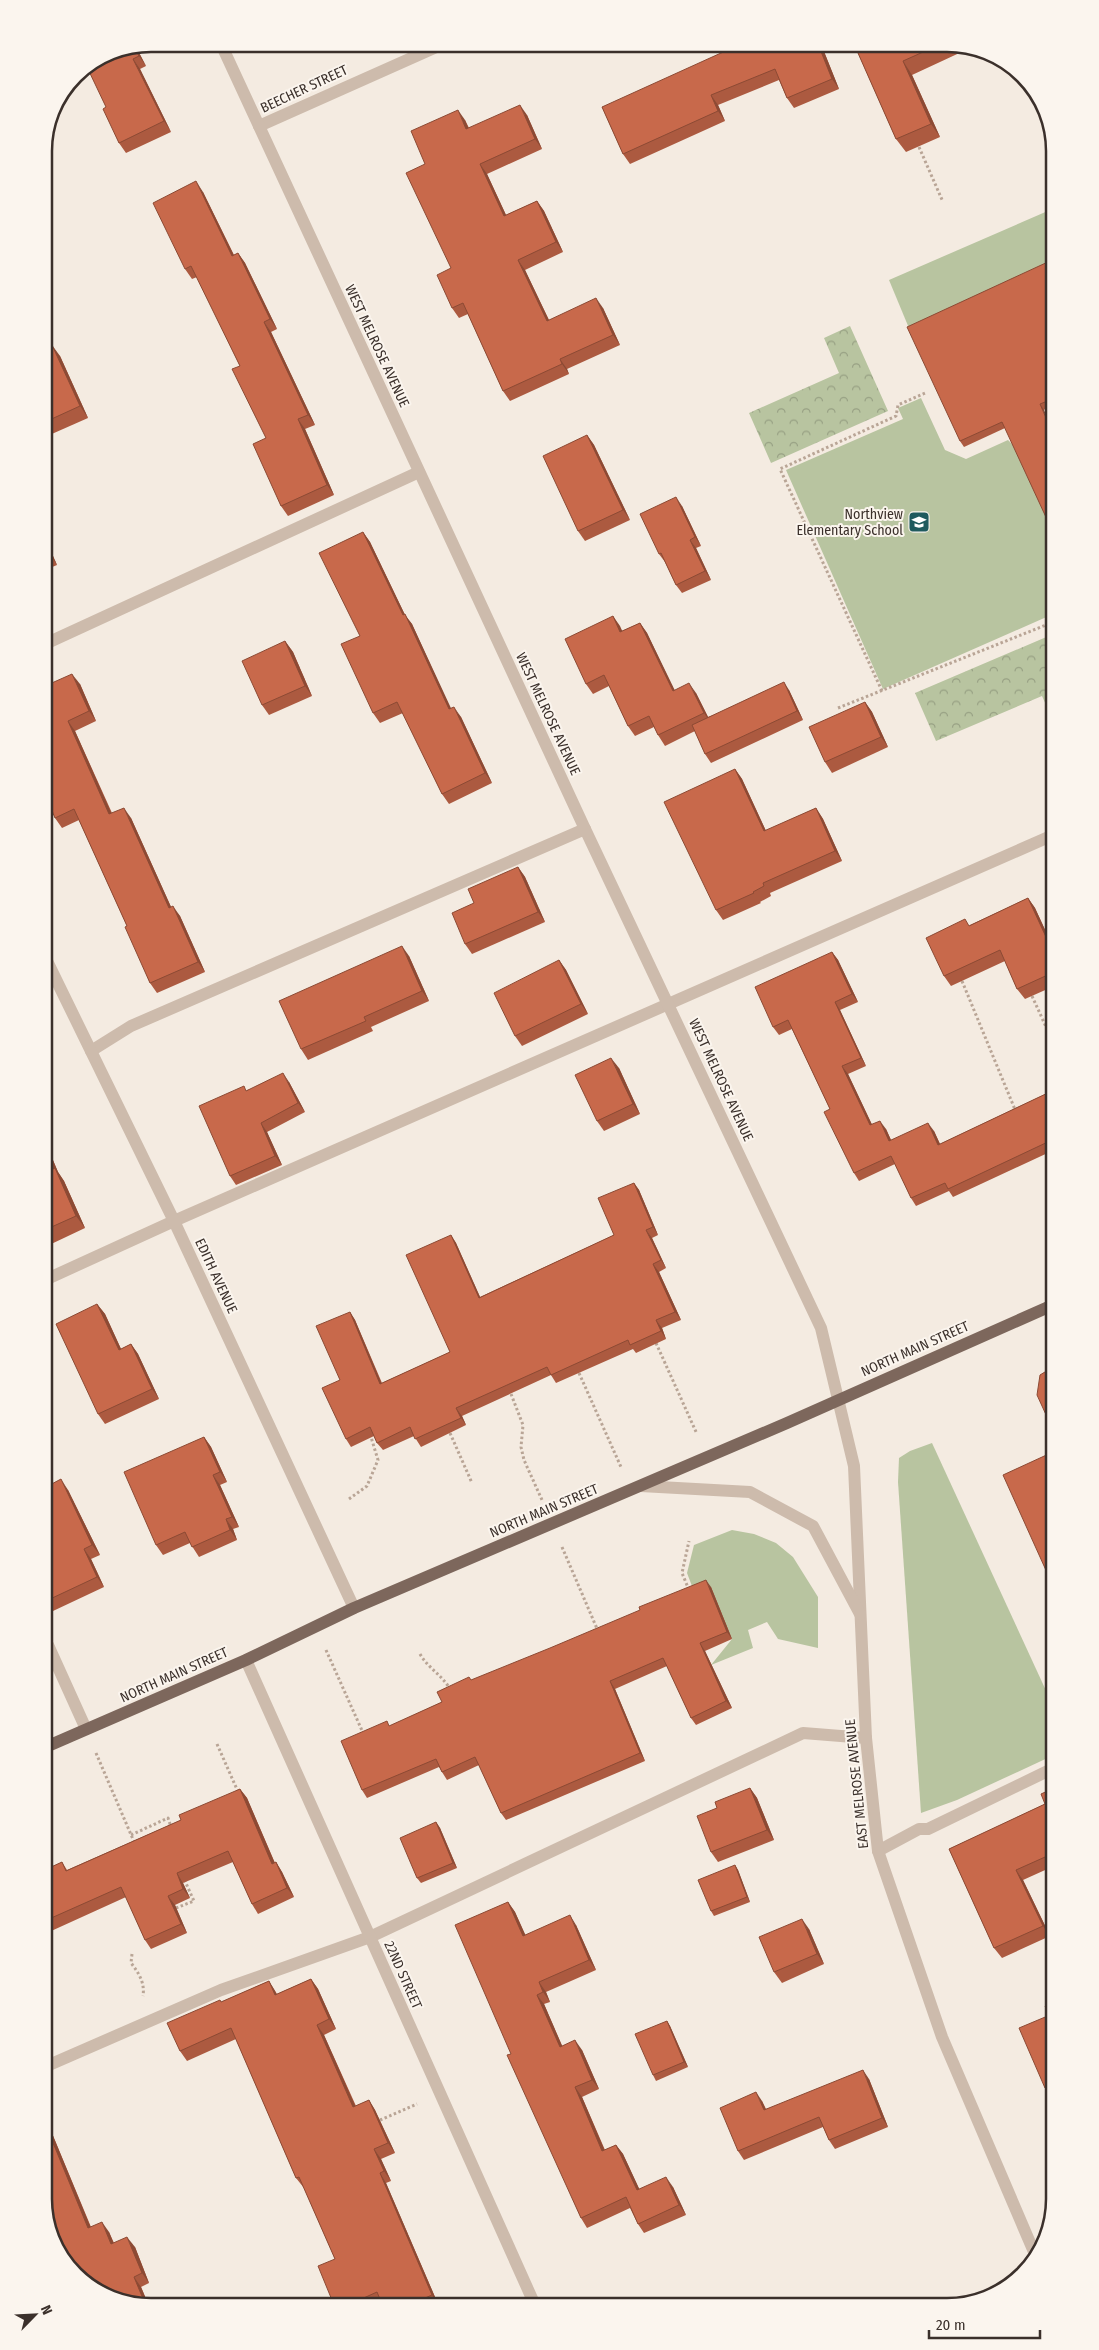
<svg xmlns="http://www.w3.org/2000/svg" width="1099" height="2350" viewBox="0 0 1099 2350" font-family="'Fira Sans Condensed',sans-serif">
  <defs>
    <pattern id="park-crowns" width="20" height="18" patternUnits="userSpaceOnUse" patternTransform="scale(1.25)"><rect width="20" height="18" fill="#b8c4a0"/><path d="M2 6a3 3 0 1 1 6 0M12 15a3 3 0 1 1 6 0" fill="none" stroke="#97a083"/></pattern>
  </defs>
  <rect width="100%" height="100%" fill="#f4ebe1"/>
  <g fill="#b8c4a0">
    <polygon points="1050,210 1050,269 911,333 889,280"/>
    <polygon points="921,398 945,450 966,459 1008,440 1016,448 1051,524 1051,615 883,689 786,470 903,419 898,408"/>
    <polygon points="932,1443 1054,1708 1054,1755 957,1800 921,1813 898,1482 899,1458 910,1451"/>
    <polygon points="732,1530 754,1534 776,1543 793,1557 818,1597 818,1648 778,1639 767,1622 748,1630 753,1648 711,1665 732,1639 695,1594 687,1573 694,1545"/>
  </g>
  <g fill="url(#park-crowns)">
    <polygon points="850,326 888,411 771,463 749,413 839,373 824,338"/>
    <polygon points="1051,635 1051,716 1042,696 936,741 915,693"/>
  </g>
  <g fill="none" stroke-linecap="round" stroke-linejoin="round">
    <g stroke="#b9a596" stroke-width="3" stroke-dasharray="2.5 2.5" stroke-linecap="butt">
      <polyline points="919,147 943,202"/>
      <polyline points="882,691 780,469 896,416 898,405 925,393"/>
      <polyline points="838,708 1051,623"/>
      <polyline points="962,981 1016,1112"/>
      <polyline points="1032,996 1052,1040"/>
      <polyline points="656,1343 697,1434"/>
      <polyline points="579,1373 621,1467"/>
      <polyline points="511,1394 523,1425 521,1447 524,1460 542,1500"/>
      <polyline points="450,1433 472,1483"/>
      <polyline points="349,1499 367,1486 378,1460 371,1437"/>
      <polyline points="562,1547 598,1631"/>
      <polyline points="689,1590 682,1573 689,1541"/>
      <polyline points="326,1650 364,1735"/>
      <path d="M 420,1654 C 428,1668 442,1675 450,1689"/>
      <polyline points="217,1744 239,1794"/>
      <polyline points="96,1753 135,1844"/>
      <polyline points="131,1835 168,1818 171,1827"/>
      <polyline points="176,1908 194,1901 184,1879"/>
      <path d="M 132,1954 L 131,1963 C 139,1973 145,1983 143,1996"/>
      <polyline points="380,2120 417,2104"/>
    </g>
    <g stroke="#cdbbac" stroke-width="12">
      <polyline points="45,644 419,472"/>
      <polyline points="91,1051 131,1026 585,829"/>
      <polyline points="47,1279 174,1221 1051,836"/>
      <polyline points="48,1645 86,1729"/>
      <polyline points="878,1851 919,1829 928,1829 1054,1768"/>
      <polyline points="49,2065 221,1990 370,1937 803,1733 866,1738"/>
    </g>
    <g stroke="#cdbbac" stroke-width="12">
      <polyline points="259,126 443,44"/>
      <polyline points="46,959 174,1221 354,1608"/>
      <polyline points="838,1399 854,1466 866,1738 878,1851 942,2037 1037,2259"/>
      <polyline points="641,1486 750,1492 813,1526 860,1614"/>
      <polyline points="246,1660 534,2303"/>
    </g>
    <polyline stroke="#cdbbac" stroke-width="12" points="221,44 585,829 821,1328 838,1399"/>
    <polyline stroke="#7d675c" stroke-width="12" points="48,1746 246,1660 354,1608 787,1423 1053,1305"/>
  </g>
  <g fill="#ac5a40">
    <polygon points="821,44 839,89 794,108 787,98 779,80 718,105 725,121 630,164 623,154 602,107"/>
    <polygon points="854,44 954,44 968,49 912,75 940,137 906,152 896,139"/>
    <polygon points="136,47 146,66 140,69 171,132 126,153 119,143 106,107"/>
    <polygon points="527,115 542,149 487,174 506,215 537,201 544,211 563,252 525,270 549,320 603,308 620,345 567,369 569,374 510,401 503,391 468,314 459,318 452,308 451,268 425,164 465,120 469,128"/>
    <polygon points="203,192 234,255 238,253 245,263 277,329 271,332 315,425 305,429 334,495 288,516 281,506 266,438 240,366 197,277 192,279 185,269"/>
    <polygon points="1050,261 1050,407 964,447 960,441"/>
    <polygon points="45,348 60,356 88,418 45,437"/>
    <polygon points="587,435 594,445 630,520 585,541 578,531"/>
    <polygon points="682,506 701,546 696,548 711,580 682,593 676,585 665,562 659,554"/>
    <polygon points="363,532 370,542 405,615 412,624 450,708 461,717 492,783 449,804 442,794 403,713 380,723 373,713 360,636"/>
    <polygon points="45,538 57,565 45,570"/>
    <polygon points="613,616 622,631 640,623 647,633 674,690 696,693 708,717 789,690 803,720 711,763 705,754 695,731 665,746 658,735 654,727 635,736 628,726 609,686 593,694 586,684"/>
    <polygon points="285,641 293,652 312,696 269,715 262,705"/>
    <polygon points="80,684 96,721 75,731 112,813 131,818 171,907 180,916 205,972 157,993 150,983 127,926 79,820 62,828 55,818 45,686"/>
    <polygon points="865,702 872,712 888,747 832,773 825,762"/>
    <polygon points="735,769 742,779 766,831 816,808 823,819 842,861 770,893 771,896 760,902 761,903 723,920 716,910"/>
    <polygon points="518,867 525,877 545,922 472,954 465,944 474,903"/>
    <polygon points="1028,898 1035,908 1052,945 1052,987 1025,999 1017,989 1005,961 951,986 944,976 970,925"/>
    <polygon points="832,952 838,960 858,1002 840,1010 866,1066 848,1074 872,1125 886,1129 891,1140 934,1131 940,1144 1052,1091 1052,1151 953,1197 949,1191 916,1206 911,1198 895,1164 859,1181 854,1173 830,1109 792,1029 779,1035 773,1027"/>
    <polygon points="409,956 429,1001 371,1027 373,1031 308,1060 301,1049"/>
    <polygon points="559,960 566,970 588,1014 522,1046 515,1036"/>
    <polygon points="619,1068 640,1114 604,1131 597,1121"/>
    <polygon points="289,1082 305,1112 267,1132 282,1165 236,1185 230,1176 247,1090"/>
    <polygon points="47,1146 58,1172 64,1181 85,1228 47,1246"/>
    <polygon points="634,1183 639,1190 658,1235 652,1238 666,1268 659,1272 681,1320 662,1328 666,1339 636,1353 633,1349 556,1383 551,1375 462,1416 466,1425 421,1447 414,1436 383,1450 377,1443 374,1436 351,1447 346,1439 340,1380 350,1312 355,1320 382,1383 450,1352 451,1235 456,1243 480,1297 614,1235"/>
    <polygon points="97,1304 105,1314 121,1349 131,1344 138,1354 159,1399 105,1424 98,1414"/>
    <polygon points="204,1437 211,1447 227,1482 220,1485 239,1527 233,1529 237,1540 199,1557 190,1543 163,1555 156,1545"/>
    <polygon points="48,1486 68,1490 100,1555 91,1559 104,1587 53,1611 48,1604"/>
    <polygon points="711,1587 732,1639 705,1651 732,1708 696,1725 691,1718 667,1666 615,1689 645,1761 506,1820 501,1813 479,1765 447,1780 442,1772 439,1767 367,1798 362,1790 390,1726 442,1702 472,1680"/>
    <polygon points="750,1788 757,1798 774,1840 718,1862 711,1852 717,1808"/>
    <polygon points="1054,1788 1054,1866 1023,1880 1050,1936 1002,1958 994,1948 949,1849 1045,1804"/>
    <polygon points="240,1789 247,1798 275,1863 276,1862 282,1872 294,1897 258,1914 252,1904 233,1862 183,1883 190,1898 175,1905 187,1933 151,1949 145,1940 126,1897 49,1932 49,1868 62,1862 67,1870 181,1820"/>
    <polygon points="436,1822 440,1828 457,1868 421,1883 417,1878"/>
    <polygon points="735,1865 738,1870 750,1902 714,1916 711,1911"/>
    <polygon points="508,1902 515,1912 525,1935 576,1925 596,1970 546,1992 550,2002 544,2004 562,2046 582,2050 599,2089 582,2097 605,2150 616,2145 623,2154 639,2189 673,2187 686,2215 644,2233 638,2224 630,2208 587,2228 581,2218 511,2054"/>
    <polygon points="809,1929 824,1964 782,1983 774,1972"/>
    <polygon points="311,1979 318,1989 336,2029 324,2035 356,2106 369,2100 375,2110 395,2153 381,2159 391,2181 386,2183 438,2304 382,2304 381,2303 378,2304 334,2305 335,2259 304,2188 296,2178 236,2039 187,2061 180,2051 221,2002 269,1981 277,1994"/>
    <polygon points="1055,2001 1055,2097 1052,2098 1045,2088 1050,2015"/>
    <polygon points="667,2021 670,2026 688,2067 656,2081 653,2075"/>
    <polygon points="869,2079 888,2127 835,2149 829,2140 823,2127 744,2160 738,2151 762,2101 766,2109"/>
    <polygon points="49,2126 91,2227 109,2232 114,2243 135,2247 149,2283 141,2287 149,2306 145,2306 86,2284 50,2233"/>
  </g>
  <g fill="#8c4a34">
    <polygon points="818,44 821,44 839,89 832,79"/>
    <polygon points="134,47 136,47 146,66 139,56"/>
    <polygon points="133,59 140,69 171,132 164,121"/>
    <polygon points="903,61 912,75 940,137 931,124"/>
    <polygon points="711,95 718,105 725,121 718,111"/>
    <polygon points="520,105 527,115 542,149 535,139"/>
    <polygon points="458,110 465,120 473,139 466,129"/>
    <polygon points="480,164 487,174 511,226 504,216"/>
    <polygon points="196,181 203,192 239,266 232,256"/>
    <polygon points="537,201 544,211 563,252 556,242"/>
    <polygon points="238,253 245,263 277,329 270,319"/>
    <polygon points="518,260 525,270 554,331 547,321"/>
    <polygon points="596,298 603,308 620,345 613,335"/>
    <polygon points="264,322 271,332 315,425 308,415"/>
    <polygon points="52,345 60,356 88,418 80,406"/>
    <polygon points="560,359 567,369 569,374 562,364"/>
    <polygon points="1040,404 1044,410 1050,424 1050,427"/>
    <polygon points="298,419 305,429 334,495 327,485"/>
    <polygon points="587,435 594,445 630,520 623,510"/>
    <polygon points="676,497 682,506 701,546 695,537"/>
    <polygon points="363,532 370,542 405,615 412,624 456,719 449,709"/>
    <polygon points="45,538 57,565 49,553 45,545"/>
    <polygon points="690,540 696,548 711,580 705,571"/>
    <polygon points="613,616 620,626 627,642 620,632"/>
    <polygon points="640,623 647,633 680,701 673,691"/>
    <polygon points="285,641 293,652 312,696 305,686"/>
    <polygon points="72,674 80,684 96,721 89,711"/>
    <polygon points="784,682 789,690 803,720 797,711"/>
    <polygon points="689,683 696,693 711,723 704,713"/>
    <polygon points="865,702 872,712 888,747 881,737"/>
    <polygon points="454,707 461,717 492,783 485,773"/>
    <polygon points="68,721 75,731 116,824 109,814"/>
    <polygon points="735,769 742,779 771,842 764,831"/>
    <polygon points="124,808 131,818 176,918 169,908"/>
    <polygon points="816,808 823,819 842,861 835,851"/>
    <polygon points="518,867 525,877 545,922 538,912"/>
    <polygon points="1028,898 1035,908 1052,945 1052,950"/>
    <polygon points="173,906 180,916 205,972 198,962"/>
    <polygon points="402,946 409,956 429,1001 422,991"/>
    <polygon points="832,952 838,960 858,1002 852,994"/>
    <polygon points="559,960 566,970 588,1014 581,1004"/>
    <polygon points="835,1002 840,1010 866,1066 861,1058"/>
    <polygon points="611,1058 619,1068 640,1114 633,1104"/>
    <polygon points="842,1066 848,1074 876,1133 870,1125"/>
    <polygon points="283,1073 289,1082 305,1112 298,1103"/>
    <polygon points="880,1121 886,1129 895,1149 889,1141"/>
    <polygon points="261,1123 267,1132 282,1165 275,1156"/>
    <polygon points="928,1123 934,1131 944,1153 938,1145"/>
    <polygon points="47,1146 58,1172 64,1181 85,1228 76,1216 53,1169 47,1154"/>
    <polygon points="634,1183 639,1190 658,1235 653,1227"/>
    <polygon points="646,1230 652,1238 666,1268 661,1260"/>
    <polygon points="451,1235 456,1243 484,1306 479,1298"/>
    <polygon points="653,1264 659,1272 681,1320 675,1312"/>
    <polygon points="97,1304 105,1314 126,1360 119,1350"/>
    <polygon points="350,1312 355,1320 385,1392 380,1384"/>
    <polygon points="656,1320 662,1328 666,1339 661,1331"/>
    <polygon points="131,1344 138,1354 159,1399 152,1389"/>
    <polygon points="456,1408 462,1416 466,1425 461,1418"/>
    <polygon points="204,1437 211,1447 227,1482 220,1472"/>
    <polygon points="213,1475 220,1485 239,1527 232,1517"/>
    <polygon points="61,1479 68,1490 100,1555 92,1545"/>
    <polygon points="226,1519 233,1529 237,1540 230,1530"/>
    <polygon points="84,1549 91,1559 104,1587 97,1577"/>
    <polygon points="706,1580 711,1587 732,1639 727,1632"/>
    <polygon points="700,1643 705,1651 732,1708 726,1701"/>
    <polygon points="610,1681 615,1689 645,1761 640,1753"/>
    <polygon points="750,1788 757,1798 774,1840 767,1830"/>
    <polygon points="240,1789 247,1798 279,1873 272,1864"/>
    <polygon points="436,1822 440,1828 457,1868 453,1863"/>
    <polygon points="276,1862 282,1872 294,1897 287,1888"/>
    <polygon points="735,1865 738,1870 750,1902 747,1897"/>
    <polygon points="1016,1870 1023,1880 1050,1936 1043,1926"/>
    <polygon points="177,1873 183,1883 190,1898 183,1889"/>
    <polygon points="168,1896 175,1905 187,1933 181,1924"/>
    <polygon points="508,1902 515,1912 530,1945 523,1936"/>
    <polygon points="570,1915 576,1925 596,1970 589,1960"/>
    <polygon points="802,1919 809,1929 824,1964 817,1954"/>
    <polygon points="311,1979 318,1989 336,2029 329,2019"/>
    <polygon points="269,1981 275,1991 281,2005 275,1995"/>
    <polygon points="539,1982 546,1992 550,2002 543,1992"/>
    <polygon points="537,1995 544,2004 567,2057 560,2047"/>
    <polygon points="667,2021 670,2026 688,2067 684,2062"/>
    <polygon points="317,2025 324,2035 360,2117 353,2107"/>
    <polygon points="575,2040 582,2050 599,2089 592,2080"/>
    <polygon points="863,2070 869,2079 888,2127 882,2118"/>
    <polygon points="575,2087 582,2097 609,2161 602,2151"/>
    <polygon points="756,2092 762,2101 770,2119 764,2110"/>
    <polygon points="369,2100 375,2110 395,2153 388,2143"/>
    <polygon points="49,2126 95,2238 88,2228 49,2133"/>
    <polygon points="616,2145 623,2154 644,2199 637,2190"/>
    <polygon points="374,2149 381,2159 391,2181 384,2171"/>
    <polygon points="380,2173 386,2183 438,2304 432,2295"/>
    <polygon points="666,2177 673,2187 686,2215 679,2205"/>
    <polygon points="102,2222 109,2232 118,2254 111,2244"/>
    <polygon points="127,2237 135,2247 149,2283 142,2273"/>
    <polygon points="134,2277 141,2287 149,2306 146,2306"/>
  </g>
  <g fill="#c8694b" stroke="#8c4a34">
    <polygon points="743,44 818,44 832,79 787,98 775,69 711,95 718,111 623,154 602,107 721,53"/>
    <polygon points="854,44 941,44 903,61 931,124 896,139"/>
    <polygon points="134,47 139,56 133,59 164,121 119,143 103,109 106,107 87,67 111,52"/>
    <polygon points="520,105 535,139 480,164 504,216 537,201 556,242 518,260 547,321 596,298 613,335 560,359 562,364 503,391 463,303 452,308 437,275 451,268 406,173 425,164 411,131 458,110 466,129"/>
    <polygon points="196,181 232,256 238,253 270,319 264,322 308,415 298,419 327,485 281,506 253,444 266,438 232,369 240,366 191,266 185,269 153,203"/>
    <polygon points="1050,261 1050,400 1040,404 1050,427 1051,528 1002,422 960,441 907,327"/>
    <polygon points="52,345 80,406 45,422 45,348"/>
    <polygon points="587,435 623,510 578,531 543,456"/>
    <polygon points="676,497 695,537 690,540 705,571 676,585 661,553 659,554 640,514"/>
    <polygon points="363,532 403,615 405,614 449,709 454,707 485,773 442,794 397,702 373,713 341,644 360,636 319,553"/>
    <polygon points="45,545 49,553 45,555"/>
    <polygon points="613,616 620,632 640,623 673,691 689,683 704,713 658,735 649,716 628,726 604,675 586,684 565,639"/>
    <polygon points="285,641 305,686 262,705 242,661"/>
    <polygon points="72,674 89,711 68,721 109,814 124,808 169,908 173,906 198,962 150,983 125,927 127,926 74,809 55,818 46,796 45,686"/>
    <polygon points="784,682 797,711 705,754 692,725"/>
    <polygon points="865,702 881,737 825,762 809,727"/>
    <polygon points="735,769 764,831 816,808 835,851 763,883 764,886 753,892 754,893 716,910 664,802"/>
    <polygon points="518,867 538,912 465,944 452,913 474,903 468,889"/>
    <polygon points="1028,898 1052,950 1052,973 1017,989 1000,950 944,976 926,938 965,919 969,926"/>
    <polygon points="402,946 422,991 364,1017 366,1021 301,1049 279,1001"/>
    <polygon points="832,952 852,994 835,1002 861,1058 842,1066 870,1125 880,1121 889,1141 928,1123 938,1145 1052,1091 1052,1140 948,1189 945,1183 911,1198 891,1156 854,1173 824,1112 830,1109 788,1020 773,1027 755,987"/>
    <polygon points="559,960 581,1004 515,1036 494,993"/>
    <polygon points="611,1058 633,1104 597,1121 575,1075"/>
    <polygon points="1052,1062 1052,1076 1047,1064"/>
    <polygon points="283,1073 298,1103 261,1123 275,1156 230,1176 199,1106 244,1086 246,1091"/>
    <polygon points="47,1154 53,1169 55,1168 76,1216 47,1229"/>
    <polygon points="634,1183 653,1227 646,1230 661,1260 653,1264 675,1312 656,1320 661,1331 630,1345 628,1340 551,1375 547,1367 456,1408 461,1418 415,1439 410,1427 377,1443 370,1427 346,1439 322,1388 340,1380 316,1326 350,1312 380,1384 450,1352 406,1255 451,1235 479,1298 614,1235 598,1198"/>
    <polygon points="97,1304 119,1350 131,1344 152,1389 98,1414 56,1324"/>
    <polygon points="1053,1367 1053,1430 1037,1395 1040,1375"/>
    <polygon points="204,1437 220,1472 213,1475 232,1517 226,1519 230,1530 192,1547 185,1532 156,1545 124,1472"/>
    <polygon points="1053,1452 1054,1588 1003,1475"/>
    <polygon points="61,1479 92,1545 84,1549 97,1577 48,1600 48,1486"/>
    <polygon points="706,1580 727,1632 700,1643 726,1701 691,1718 663,1658 610,1681 640,1753 501,1813 475,1757 442,1772 436,1759 362,1790 341,1741 387,1721 389,1726 442,1702 437,1692 469,1677 471,1680 550,1648 640,1610 639,1607"/>
    <polygon points="750,1788 767,1830 711,1852 697,1816 717,1808 715,1802"/>
    <polygon points="1054,1788 1054,1853 1016,1870 1043,1926 994,1948 949,1849 1045,1804 1041,1794"/>
    <polygon points="240,1789 272,1864 276,1862 287,1888 252,1904 228,1851 177,1873 183,1889 168,1896 181,1924 145,1940 121,1887 49,1919 49,1868 62,1862 66,1871 181,1820 179,1815"/>
    <polygon points="436,1822 453,1863 417,1878 400,1838"/>
    <polygon points="735,1865 747,1897 711,1911 698,1880"/>
    <polygon points="508,1902 523,1936 570,1915 589,1960 539,1982 543,1992 537,1995 560,2047 575,2040 592,2080 575,2087 602,2151 616,2145 637,2190 666,2177 679,2205 638,2224 626,2197 581,2218 507,2055 511,2054 455,1925"/>
    <polygon points="802,1919 817,1954 774,1972 759,1937"/>
    <polygon points="311,1979 329,2019 317,2025 353,2107 369,2100 388,2143 374,2149 384,2171 380,2173 432,2295 411,2304 382,2304 377,2292 348,2305 334,2305 318,2266 335,2259 299,2177 296,2178 231,2028 180,2051 167,2023 220,2000 221,2002 269,1981 275,1995"/>
    <polygon points="1055,2001 1055,2084 1045,2088 1019,2028 1050,2015 1045,2006"/>
    <polygon points="667,2021 684,2062 653,2075 635,2034"/>
    <polygon points="863,2070 882,2118 829,2140 819,2117 738,2151 720,2108 756,2092 764,2110"/>
    <polygon points="49,2133 88,2228 102,2222 111,2244 127,2237 142,2273 134,2277 146,2306 90,2286 88,2280 84,2282 50,2233"/>
  </g>
  <defs>
    <g id="school-square" transform="scale(1.125)"><rect x="-9" y="-9" width="18" height="18" rx="4" fill="#1f5a5e" stroke="#fbf5ee"/><path d="M0-5L7-2L0 1L-7-2ZM-4 1L0 2.5L4 1V4Q0 6-4 4Z" fill="#fff"/></g>
  </defs>
  <g fill-rule="evenodd">
    <use href="#school-square" x="919" y="522"/>
  </g>
  <g text-anchor="middle" dominant-baseline="central" stroke-width="4" stroke-linejoin="round" paint-order="stroke">
    <g font-size="14" fill="#3b302b" stroke="#fbf5ee">
      <text transform="translate(304 89) rotate(-25)">BEECHER STREET</text>
      <text transform="translate(377 346) rotate(65)">WEST MELROSE AVENUE</text>
      <text transform="translate(548 714) rotate(65)">WEST MELROSE AVENUE</text>
      <text transform="translate(721 1080) rotate(65)">WEST MELROSE AVENUE</text>
      <text transform="translate(216 1276) rotate(65)">EDITH AVENUE</text>
      <text transform="translate(915 1349) rotate(-24)">NORTH MAIN STREET</text>
      <text transform="translate(544 1511) rotate(-23)">NORTH MAIN STREET</text>
      <text transform="translate(174 1675) rotate(-24)">NORTH MAIN STREET</text>
      <text transform="translate(857 1784) rotate(-96)">EAST MELROSE AVENUE</text>
      <text transform="translate(403 1975) rotate(66)">22ND STREET</text>
    </g>
    <g font-size="14" fill="#3b302b" stroke="#fbf5ee" text-anchor="end">
      <text x="903" y="514">Northview<tspan x="903" dy="16">Elementary School</tspan></text>
    </g>
  </g>
  <path d="M0 0H1099V2350H0ZM151 52H947A99 99 0 0 1 1046 151V2199A99 99 0 0 1 947 2298H151A99 99 0 0 1 52 2199V151A99 99 0 0 1 151 52Z" fill="#fbf5ee" fill-rule="evenodd"/>
  <path fill="none" stroke="#3b302b" stroke-width="2.5" d="M151 52H947A99 99 0 0 1 1046 151V2199A99 99 0 0 1 947 2298H151A99 99 0 0 1 52 2199V151A99 99 0 0 1 151 52Z"/>
  <g transform="translate(35 2315) rotate(66)" stroke="#fbf5ee" stroke-width="4" paint-order="stroke">
  <path d="M0-4L9 19L0 12L-9 19Z" fill="#3b302b"/>
  <text y="-8" font-size="14" font-weight="bold" text-anchor="middle" fill="#3b302b">N</text>
  </g>
  <path d="M929 2330v8h111v-8" fill="none" stroke="#3b302b" stroke-width="2.5"/>
  <text x="936" y="2330" font-size="15" fill="#3b302b" stroke="#fbf5ee" stroke-width="4" paint-order="stroke">20 m</text>
</svg>
